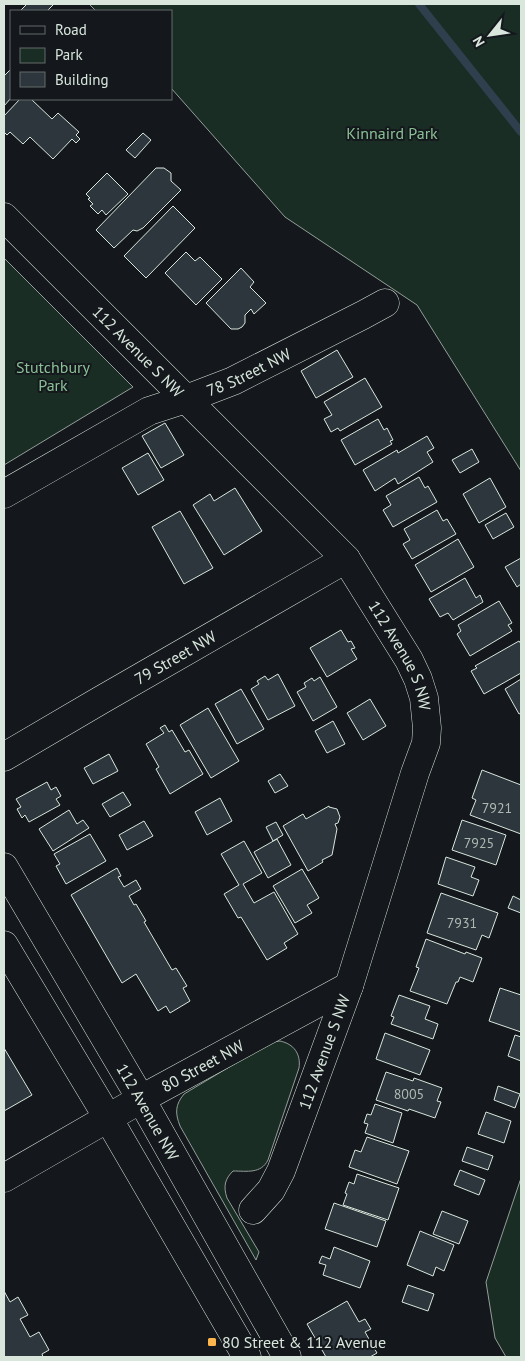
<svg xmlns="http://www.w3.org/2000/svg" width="525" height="1361" viewBox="0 0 525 1361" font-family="'PT Sans',sans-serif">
  <rect width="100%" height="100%" fill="#14181c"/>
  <g fill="#1a2d24" stroke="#939e99">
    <polygon points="89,4 521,4 521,471 417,305 285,217 171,88 171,11 96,11"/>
    <polygon points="4,258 133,387 4,465"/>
    <path d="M 280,1041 C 294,1044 301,1054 299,1068 L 268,1160 C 261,1174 247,1171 233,1171 C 225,1179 223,1186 227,1198 L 259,1252 L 256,1260 L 180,1126 C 175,1113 175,1105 184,1094 L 266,1045 L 272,1042 Z"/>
    <polygon points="521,1178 521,1357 506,1357 495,1338 486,1282"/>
  </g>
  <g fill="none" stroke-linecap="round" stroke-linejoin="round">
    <polyline stroke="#2f3f4d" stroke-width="8" points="419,4 521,132"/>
  </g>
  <g fill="#2c363c" stroke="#d8e6dc">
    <polygon points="27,4 51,4 53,5 47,11 20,11"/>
    <polygon points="11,69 11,98 4,106 4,76"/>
    <polygon points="20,99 31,99 52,119 58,113 79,132 76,135 80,139 76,143 72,139 53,159 30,137 23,144 10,132 7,135 4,132 4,116"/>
    <polygon points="143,133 151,140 135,158 126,150"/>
    <polygon points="156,168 164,168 171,173 171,181 181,190 143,228 137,231 133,230 114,248 96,230"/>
    <polygon points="107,173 128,194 106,215 102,210 98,214 90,206 93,204 88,199 90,198 86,194"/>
    <polygon points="173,206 195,228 146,278 124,256"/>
    <polygon points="186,252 195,261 200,257 222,279 196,305 165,273"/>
    <polygon points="241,268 254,282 250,287 266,303 254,314 251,309 245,315 245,323 242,327 238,329 231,329 206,303"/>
    <polygon points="337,350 353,377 316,398 301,371"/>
    <polygon points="365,378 382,407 340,431 338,428 331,432 324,419 332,415 324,402"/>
    <polygon points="378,419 384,430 387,428 393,440 390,441 392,444 355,465 341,440"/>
    <polygon points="165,423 184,455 161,468 142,436"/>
    <polygon points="427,436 434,448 427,452 433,462 398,484 395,478 375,491 363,470 397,450 398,453"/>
    <polygon points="472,449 479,462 460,473 452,460"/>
    <polygon points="148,453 164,480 138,495 122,468"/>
    <polygon points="419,477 425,488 428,486 437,502 393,527 383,510 391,505 386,496"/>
    <polygon points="490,478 506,507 479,523 463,494"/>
    <polygon points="235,488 262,531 224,555 193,505 210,494 214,501"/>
    <polygon points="437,510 443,521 447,519 456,534 412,559 403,544 410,540 404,529"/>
    <polygon points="180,511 213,568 184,584 152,527"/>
    <polygon points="506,513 514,527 493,539 485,525"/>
    <polygon points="458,539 474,567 431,592 415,565"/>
    <polygon points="521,558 521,584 517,587 505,567"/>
    <polygon points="465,578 476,598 480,595 483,602 453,620 448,613 440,617 429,599"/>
    <polygon points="499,601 512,623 508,625 512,631 470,656 457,634 461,631 458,625"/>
    <polygon points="341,630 348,642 351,641 355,648 351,649 357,659 327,677 310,648"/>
    <polygon points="519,641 521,644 521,673 484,694 471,671 477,668 475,666"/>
    <polygon points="278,674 295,706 268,720 251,689 259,684 257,681 265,676 268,680"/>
    <polygon points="320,677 337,707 313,721 297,692 306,687 304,683 312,678 314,681"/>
    <polygon points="521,679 521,713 519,714 505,689"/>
    <polygon points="241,689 264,729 237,744 215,704"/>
    <polygon points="370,699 386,726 363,740 347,713"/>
    <polygon points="208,708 239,761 211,778 180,725"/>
    <polygon points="333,721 345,744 327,753 315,731"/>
    <polygon points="165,725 169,732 172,730 185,752 189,750 203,774 170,794 156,769 159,767 146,744 164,733 160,728"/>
    <polygon points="109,754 118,771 93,784 84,768"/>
    <polygon points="482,770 521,785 521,834 470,815 476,800 472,798"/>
    <polygon points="280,774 288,786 275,793 268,781"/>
    <polygon points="47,782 51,790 56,787 61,796 56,799 60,805 29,822 25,815 22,818 17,809 21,807 16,799"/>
    <polygon points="123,792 131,805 110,817 102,804"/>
    <polygon points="220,798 232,821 207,835 195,812"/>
    <polygon points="329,806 329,807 337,809 340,817 338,823 335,824 337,829 332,855 322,860 323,862 308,871 283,826 303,814 306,819"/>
    <polygon points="69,810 77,824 83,820 89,828 53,851 39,829"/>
    <polygon points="462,820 506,835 496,865 452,850"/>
    <polygon points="144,821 153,836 127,850 119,835"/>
    <polygon points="276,822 283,835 273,841 266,827"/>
    <polygon points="90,834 106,861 66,884 56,866 60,864 54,854"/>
    <polygon points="277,839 291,865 268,878 254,852"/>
    <polygon points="244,841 262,873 243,884 254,903 274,892 298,934 284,943 287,948 267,960 241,917 238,918 224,894 239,885 221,854"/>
    <polygon points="446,857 475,867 471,877 479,880 473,896 438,884"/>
    <polygon points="117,868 121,876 118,877 124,887 136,880 141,889 129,896 134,905 136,904 146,921 144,922 172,970 176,968 187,986 183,988 190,1001 170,1013 166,1006 158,1011 136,974 122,983 71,895"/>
    <polygon points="302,869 319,898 307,905 312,913 295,923 273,886"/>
    <polygon points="441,893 498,913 489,938 482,935 476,950 427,933"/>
    <polygon points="513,896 521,900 521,913 508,908"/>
    <polygon points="426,939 465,954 466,952 482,958 473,982 460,977 458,982 456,982 447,1004 410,991 419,968 416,967"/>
    <polygon points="500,988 521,995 521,1032 489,1021"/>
    <polygon points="399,995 430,1006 425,1019 438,1024 433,1039 391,1024 394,1017 391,1016"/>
    <polygon points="385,1033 430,1050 420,1075 376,1059"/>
    <polygon points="515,1035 521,1037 521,1061 508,1056"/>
    <polygon points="4,1048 32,1095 4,1111"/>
    <polygon points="386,1072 413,1081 414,1078 442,1088 437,1101 441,1102 435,1118 409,1109 408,1111 376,1100"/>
    <polygon points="498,1086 520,1094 515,1108 494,1100"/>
    <polygon points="375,1104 402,1113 393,1143 365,1133 368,1124 364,1123 367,1114 371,1115"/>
    <polygon points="486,1112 511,1121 504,1143 478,1134"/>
    <polygon points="367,1137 409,1151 397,1184 349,1167 355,1150 361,1152"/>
    <polygon points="467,1147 493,1156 488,1170 462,1161"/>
    <polygon points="460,1170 485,1180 479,1195 454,1185"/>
    <polygon points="357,1174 399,1188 388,1220 343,1205 347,1194 345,1193 349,1182 354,1184"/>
    <polygon points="334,1203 386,1221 377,1247 325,1229"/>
    <polygon points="442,1211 468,1221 459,1244 433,1234"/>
    <polygon points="420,1231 454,1245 444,1271 436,1267 433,1276 407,1265"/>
    <polygon points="334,1247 370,1261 360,1288 323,1275 326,1265 319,1263 322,1256 330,1259"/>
    <polygon points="408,1285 434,1294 428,1311 402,1302"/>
    <polygon points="4,1291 10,1302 18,1297 28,1315 20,1319 30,1337 39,1332 49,1350 42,1354 43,1357 4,1357"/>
    <polygon points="347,1301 359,1322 365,1319 371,1329 365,1332 377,1353 370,1357 326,1357 307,1324"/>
  </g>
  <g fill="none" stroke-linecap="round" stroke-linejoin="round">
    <g stroke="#d8e6dc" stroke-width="29">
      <g id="minor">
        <path id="s1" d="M 4,217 L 346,559 L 409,660 L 418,679 L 424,698 L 427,728 L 426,743 L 415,773 L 349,986 L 281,1171 L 271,1190 L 253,1210"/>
        <path id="s2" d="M 4,494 L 149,411 L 186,399 L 233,381 L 363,315 L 385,303"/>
        <path id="s3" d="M 4,757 L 101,700 L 346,559"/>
        <path id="s4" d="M 4,1178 L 141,1099 L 349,986"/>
      </g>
    </g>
    <g stroke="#d8e6dc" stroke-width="29">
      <g id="major">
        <path id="s5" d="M 4,867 L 141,1099 L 287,1357"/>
        <polyline points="4,945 108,1118 247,1357"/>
      </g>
    </g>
    <use href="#minor" stroke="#14181c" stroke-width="28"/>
    <use href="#major" stroke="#14181c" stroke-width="28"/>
  </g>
  <rect fill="#ffb74d" stroke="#14181c" stroke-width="2" x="207" y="1337" width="10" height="10" rx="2.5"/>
  <g text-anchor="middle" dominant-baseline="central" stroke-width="4" stroke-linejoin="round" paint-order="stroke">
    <g font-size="14" fill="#adbab4">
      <text x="497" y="808">7921</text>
      <text x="479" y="843">7925</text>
      <text x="462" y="923">7931</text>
      <text x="409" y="1094">8005</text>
    </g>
    <g font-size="16" fill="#8ac095" stroke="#14181c">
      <text x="392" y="133">Kinnaird Park</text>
      <text x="53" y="367">Stutchbury<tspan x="53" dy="18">Park</tspan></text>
    </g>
    <g font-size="16" fill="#d8e6dc" stroke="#14181c">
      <text stroke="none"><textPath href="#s1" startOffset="190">112 Avenue S NW</textPath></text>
      <text stroke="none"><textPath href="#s2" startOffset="274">78 Street NW</textPath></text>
      <text stroke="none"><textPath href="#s1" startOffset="595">112 Avenue S NW</textPath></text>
      <text stroke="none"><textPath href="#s3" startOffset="198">79 Street NW</textPath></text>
      <text transform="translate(324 1052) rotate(-70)">112 Avenue S NW</text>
      <text stroke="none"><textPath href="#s4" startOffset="228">80 Street NW</textPath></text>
      <text stroke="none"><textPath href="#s5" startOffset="284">112 Avenue NW</textPath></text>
    </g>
    <g font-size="16" fill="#d8e6dc" stroke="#14181c" text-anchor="start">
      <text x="222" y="1342">80 Street &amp; 112 Avenue</text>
    </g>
  </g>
  <rect width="525" height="1361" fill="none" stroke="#d8e6dc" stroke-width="10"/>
  <rect x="10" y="10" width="162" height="90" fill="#14181c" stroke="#626a69"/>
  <rect x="20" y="26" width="25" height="8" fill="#14181c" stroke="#626a69"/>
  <text x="55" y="35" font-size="15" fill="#d8e6dc">Road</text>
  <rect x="20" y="48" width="25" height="15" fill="#1a2d24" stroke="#626a69"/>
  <text x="55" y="60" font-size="15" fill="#d8e6dc">Park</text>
  <rect x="20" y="72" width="25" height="15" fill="#2c363c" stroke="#626a69"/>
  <text x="55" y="85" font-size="15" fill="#d8e6dc">Building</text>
  <g transform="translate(490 35) rotate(240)" stroke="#14181c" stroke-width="4" paint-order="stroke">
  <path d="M0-4L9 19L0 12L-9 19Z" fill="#d8e6dc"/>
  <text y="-8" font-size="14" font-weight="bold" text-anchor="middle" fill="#d8e6dc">N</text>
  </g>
</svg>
